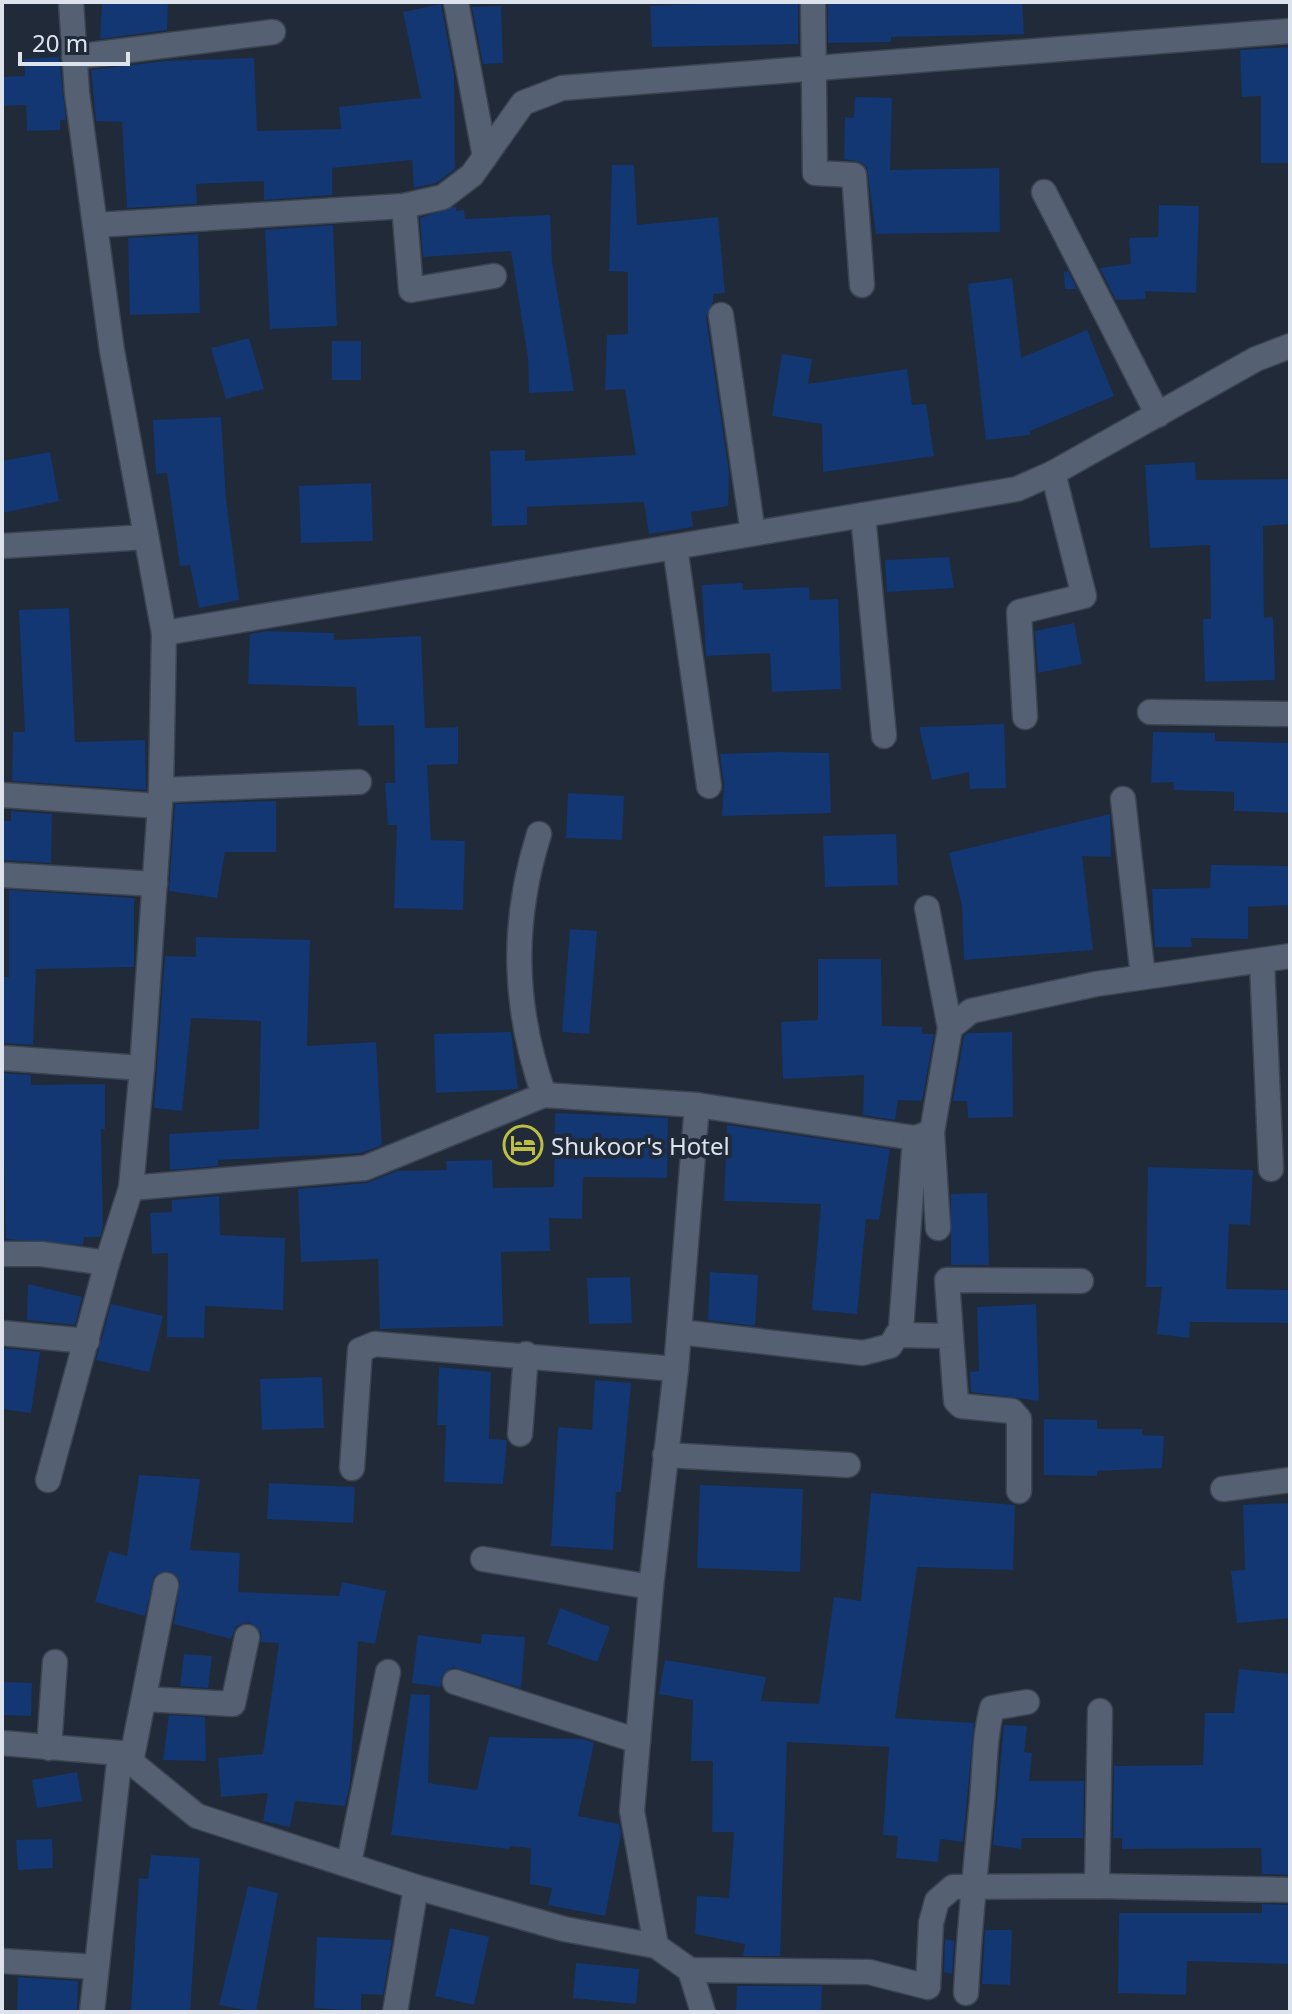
<svg xmlns="http://www.w3.org/2000/svg" width="1292" height="2014" viewBox="0 0 1292 2014" font-family="'Noto Sans',sans-serif">
  <rect width="100%" height="100%" fill="#202a39"/>
  <g fill="#123773">
    <polygon points="102,2 168,2 167,30 100,39"/>
    <polygon points="749,2 798,2 798,44 652,47 650,6"/>
    <polygon points="828,2 1022,2 1024,34 891,37 891,42 828,43"/>
    <polygon points="441,4 454,75 455,169 436,183 414,188 412,160 332,168 332,195 264,200 264,181 196,184 197,204 127,208 122,122 96,121 91,70 165,61 254,58 257,131 341,129 339,107 421,98 403,12"/>
    <polygon points="501,6 503,63 483,64 472,7"/>
    <polygon points="1290,47 1290,163 1261,163 1261,96 1242,97 1240,50"/>
    <polygon points="59,57 66,120 60,120 60,130 27,131 26,105 2,106 2,77 25,76 24,59"/>
    <polygon points="855,97 892,98 890,170 999,168 1000,232 876,234 867,168 861,162 844,159 845,117 854,118"/>
    <polygon points="612,165 634,165 637,225 718,217 725,293 713,294 713,302 706,317 729,472 728,506 691,512 693,527 649,534 644,502 527,507 527,525 492,526 490,451 525,450 525,461 636,455 625,389 605,390 607,335 628,334 628,272 609,271"/>
    <polygon points="1159,205 1199,206 1196,293 1145,291 1146,299 1116,300 1100,268 1131,264 1129,238 1158,237"/>
    <polygon points="456,206 456,211 464,210 465,219 550,215 552,261 574,391 529,393 528,358 511,251 423,257 420,218"/>
    <polygon points="333,225 337,326 270,329 265,230"/>
    <polygon points="198,234 200,313 130,315 128,238"/>
    <polygon points="1068,271 1077,289 1065,289 1064,272"/>
    <polygon points="1012,278 1021,358 1087,330 1114,396 1030,431 1030,435 986,440 968,284"/>
    <polygon points="249,338 264,389 226,399 211,348"/>
    <rect x="332" y="341" width="29" height="39"/>
    <polygon points="782,354 812,359 808,384 907,369 912,405 926,404 934,456 823,472 822,424 772,416"/>
    <polygon points="221,417 226,499 239,600 199,608 190,565 180,566 167,473 156,474 153,420"/>
    <polygon points="50,452 59,501 2,513 2,461"/>
    <polygon points="1195,462 1196,480 1290,479 1290,524 1263,526 1264,618 1273,617 1275,680 1205,682 1203,619 1211,619 1210,545 1150,548 1145,465"/>
    <polygon points="371,483 373,541 301,543 299,486"/>
    <polygon points="949,557 954,588 887,592 885,560"/>
    <polygon points="742,583 743,590 809,587 810,600 838,599 841,689 772,692 770,653 706,656 702,585"/>
    <polygon points="69,608 75,742 145,740 146,790 12,781 13,732 25,732 19,610"/>
    <polygon points="1074,623 1082,664 1038,673 1035,631"/>
    <polygon points="266,631 334,633 334,640 421,636 425,728 458,727 458,764 427,765 431,840 465,841 463,910 394,908 397,825 388,825 385,783 395,783 394,725 358,726 356,687 248,684 250,634"/>
    <polygon points="1004,724 1006,788 970,789 969,772 932,780 919,727"/>
    <polygon points="1153,732 1215,733 1215,741 1290,743 1290,813 1234,811 1234,792 1174,790 1173,782 1151,783"/>
    <polygon points="778,752 829,753 831,813 722,816 724,784 720,754"/>
    <polygon points="568,793 624,796 622,840 566,838"/>
    <polygon points="276,801 276,852 225,852 217,898 169,891 175,804"/>
    <polygon points="11,811 52,814 51,863 2,860 2,821 11,821"/>
    <polygon points="1110,814 1111,857 1082,856 1093,950 964,960 962,906 949,853"/>
    <polygon points="896,834 898,885 825,887 823,836"/>
    <polygon points="1211,865 1290,866 1290,905 1248,907 1248,939 1191,938 1192,947 1155,947 1152,889 1210,888"/>
    <polygon points="9,890 134,898 134,967 36,969 33,1045 2,1043 2,977 9,977"/>
    <polygon points="570,929 597,931 589,1034 562,1032"/>
    <polygon points="196,937 310,940 307,1046 376,1042 382,1145 361,1153 218,1160 218,1166 170,1170 169,1134 259,1129 261,1021 191,1018 182,1111 154,1108 165,956 196,957"/>
    <polygon points="818,959 881,959 882,1026 922,1027 922,1034 934,1034 922,1101 898,1100 895,1120 863,1115 864,1075 783,1079 781,1022 818,1020"/>
    <polygon points="511,1032 518,1089 436,1093 434,1034"/>
    <polygon points="1012,1032 1013,1117 968,1118 967,1101 953,1101 964,1036 968,1033"/>
    <polygon points="2,1073 31,1075 31,1085 105,1084 105,1129 101,1129 103,1226 100,1237 84,1237 83,1245 6,1239"/>
    <polygon points="555,1113 668,1118 667,1178 583,1177 582,1219 549,1218 550,1251 501,1252 503,1326 380,1329 378,1259 301,1262 298,1189 367,1183 397,1171 447,1170 446,1161 492,1160 493,1188 554,1187"/>
    <polygon points="727,1125 890,1149 879,1220 866,1219 857,1314 812,1310 821,1204 724,1201"/>
    <polygon points="1148,1167 1253,1170 1250,1225 1229,1224 1226,1289 1290,1290 1290,1323 1190,1322 1189,1338 1157,1334 1162,1287 1146,1287"/>
    <polygon points="987,1193 989,1265 951,1265 951,1194"/>
    <polygon points="219,1196 220,1235 285,1238 283,1310 205,1306 204,1338 167,1337 168,1253 152,1254 150,1213 172,1212 172,1200"/>
    <polygon points="710,1272 758,1275 755,1326 708,1320"/>
    <polygon points="630,1277 632,1323 589,1324 587,1278"/>
    <polygon points="28,1284 82,1297 75,1325 27,1320"/>
    <polygon points="111,1304 163,1316 149,1372 96,1360"/>
    <polygon points="1036,1304 1039,1401 971,1392 970,1372 979,1371 977,1307"/>
    <polygon points="2,1348 40,1352 31,1413 2,1409"/>
    <polygon points="439,1367 491,1372 489,1439 507,1440 503,1484 444,1482 446,1425 437,1425"/>
    <polygon points="322,1377 324,1428 262,1430 260,1379"/>
    <polygon points="595,1380 631,1383 621,1492 616,1492 613,1550 551,1546 558,1427 592,1430"/>
    <polygon points="1044,1419 1097,1420 1097,1429 1142,1429 1142,1435 1164,1436 1162,1468 1097,1471 1097,1476 1044,1475"/>
    <polygon points="139,1475 200,1479 190,1550 240,1553 238,1592 339,1596 342,1582 386,1591 375,1644 358,1641 350,1783 345,1806 295,1801 290,1827 263,1821 268,1793 221,1797 218,1758 263,1754 279,1643 261,1642 261,1632 249,1622 236,1626 231,1639 174,1624 180,1581 170,1571 154,1576 145,1616 95,1602 109,1551 127,1556"/>
    <polygon points="269,1483 355,1487 353,1523 267,1519"/>
    <polygon points="700,1485 803,1489 800,1572 697,1568"/>
    <polygon points="871,1493 1015,1505 1013,1570 917,1567 895,1718 974,1723 963,1842 940,1839 938,1862 896,1858 898,1836 883,1835 889,1747 787,1742 780,1956 743,1956 745,1944 695,1934 697,1896 729,1898 734,1832 712,1832 713,1761 691,1761 693,1700 659,1694 665,1660 766,1677 761,1701 819,1704 834,1597 861,1601"/>
    <polygon points="1290,1503 1290,1618 1237,1623 1231,1571 1245,1570 1243,1505"/>
    <polygon points="560,1608 610,1627 597,1662 547,1644"/>
    <polygon points="482,1634 525,1637 521,1688 453,1667 441,1677 441,1687 412,1683 418,1635 481,1644"/>
    <polygon points="184,1654 212,1656 208,1688 180,1686"/>
    <polygon points="1239,1669 1290,1674 1290,1875 1262,1874 1261,1848 1122,1849 1122,1838 1113,1838 1114,1766 1203,1765 1205,1713 1234,1713"/>
    <polygon points="2,1682 32,1683 31,1716 2,1715"/>
    <polygon points="411,1694 430,1695 428,1783 477,1790 489,1737 583,1739 594,1743 578,1816 619,1824 621,1834 605,1916 548,1905 552,1888 530,1884 531,1848 510,1846 509,1849 391,1835"/>
    <polygon points="169,1715 205,1717 206,1761 163,1760"/>
    <polygon points="1004,1725 1027,1726 1024,1752 1032,1753 1029,1781 1084,1781 1083,1838 1022,1838 1021,1849 993,1845"/>
    <polygon points="77,1772 82,1801 37,1808 32,1780"/>
    <polygon points="52,1839 53,1868 18,1870 16,1840"/>
    <polygon points="151,1855 200,1858 190,2012 131,2012 139,1878 148,1879"/>
    <polygon points="248,1886 278,1893 256,2012 219,2005"/>
    <polygon points="1262,1904 1290,1905 1290,1964 1187,1961 1186,1995 1118,1993 1119,1913 1262,1913"/>
    <polygon points="450,1928 489,1937 474,2005 435,1996"/>
    <polygon points="985,1930 1012,1930 1010,1985 982,1984"/>
    <polygon points="317,1937 392,1940 383,1995 361,1994 361,2011 314,2008"/>
    <polygon points="945,1939 954,1941 952,1974 944,1972"/>
    <polygon points="576,1963 639,1969 636,2004 573,1998"/>
    <polygon points="18,1977 78,1981 77,2012 17,2012"/>
    <polygon points="737,1986 822,1986 821,2012 736,2012"/>
  </g>
  <g fill="none" stroke-linecap="round" stroke-linejoin="round">
    <g stroke="#3c4451" stroke-width="27">
      <g id="street">
        <polyline points="456,2 485,157"/>
        <polyline points="813,2 815,173 854,175 862,285"/>
        <polyline points="74,57 273,32"/>
        <polyline points="1044,192 1158,415"/>
        <polyline points="404,206 411,290 494,276"/>
        <polyline points="96,225 404,206 443,197 472,175 523,103 562,88 1290,31"/>
        <polyline points="721,315 753,533"/>
        <polyline points="863,515 884,736"/>
        <polyline points="2,546 146,537"/>
        <polyline points="675,547 709,786"/>
        <polyline points="164,633 1017,489 1053,473 1256,359 1290,346"/>
        <polyline points="1150,712 1290,714"/>
        <polyline points="1025,717 1019,612 1084,596 1053,473"/>
        <polyline points="161,790 359,782"/>
        <polyline points="2,795 159,806"/>
        <polyline points="1123,799 1143,977"/>
        <path d="M 539,834 C 511,923 513,1007 544,1095"/>
        <polyline points="2,875 155,884"/>
        <polyline points="927,908 950,1028"/>
        <polyline points="1262,962 1271,1169"/>
        <polyline points="2,1058 142,1068"/>
        <polyline points="932,1132 938,1228"/>
        <polyline points="131,1188 365,1168 544,1095 697,1105 915,1138 932,1132 950,1028 971,1011 1096,984 1290,956"/>
        <polyline points="2,1254 41,1254 107,1263 131,1188 142,1068 161,790 164,633 112,351 77,93 71,2"/>
        <polyline points="679,1332 863,1353 890,1346 901,1329 915,1138"/>
        <polyline points="2,1333 87,1341"/>
        <polyline points="897,1335 951,1336 956,1401 961,1406 1012,1411 1019,1419 1019,1491"/>
        <polyline points="951,1336 947,1280 1081,1281"/>
        <polyline points="520,1434 526,1354"/>
        <polyline points="665,1455 848,1465"/>
        <polyline points="352,1468 360,1350 375,1344 676,1369"/>
        <polyline points="48,1480 107,1263"/>
        <polyline points="1223,1489 1290,1480"/>
        <polyline points="483,1559 651,1587"/>
        <polyline points="455,1682 638,1741"/>
        <polyline points="144,1699 233,1704 247,1637"/>
        <polyline points="2,1743 120,1753 197,1816 416,1887 564,1929 656,1946 690,1970 869,1972 928,1987 931,1923 937,1901 953,1887 1097,1886 1290,1890"/>
        <polyline points="49,1748 55,1662"/>
        <polyline points="131,1762 166,1585"/>
        <polyline points="349,1863 388,1672"/>
        <polyline points="1097,1886 1100,1711"/>
        <polyline points="656,1946 632,1811 651,1587 676,1369 697,1105"/>
        <polyline points="2,1961 96,1967"/>
        <polyline points="690,1970 703,2012"/>
        <path d="M 966,1993 C 969,1929 976,1865 982,1801 C 985,1769 984,1739 992,1708 L 1027,1702"/>
        <polyline points="92,2012 120,1753"/>
        <polyline points="395,2012 416,1887"/>
      </g>
    </g>
    <use href="#street" stroke="#556072" stroke-width="24"/>
  </g>
  <defs>
    <g id="hotel-ring" transform="scale(2)"><circle r="9.5" fill="#202a39" stroke="#bebf42" stroke-width="1.5"/><path d="M-6-4.5h1.5V1H6V5H4.5V3h-9V5H-6ZM-4 0a1.8 1.8 0 1 1 3.6 0ZM.5 0V-2.5h3Q6-2.5 6 0Z" fill="#bebf42"/></g>
  </defs>
  <g fill-rule="evenodd">
    <use href="#hotel-ring" x="523" y="1145"/>
  </g>
  <g text-anchor="middle" dominant-baseline="central" stroke-width="8" stroke-linejoin="round" paint-order="stroke">
    <g font-size="24" fill="#dce3ed" stroke="#202a39" text-anchor="start">
      <text x="551" y="1145">Shukoor's Hotel</text>
    </g>
  </g>
  <rect width="1292" height="2014" fill="none" stroke="#dce3ed" stroke-width="8"/>
  <path d="M20 52v12h108v-12" fill="none" stroke="#dce3ed" stroke-width="4"/>
  <text x="32" y="52" font-size="24" fill="#dce3ed" stroke="#202a39" stroke-width="6" paint-order="stroke">20 m</text>
</svg>
